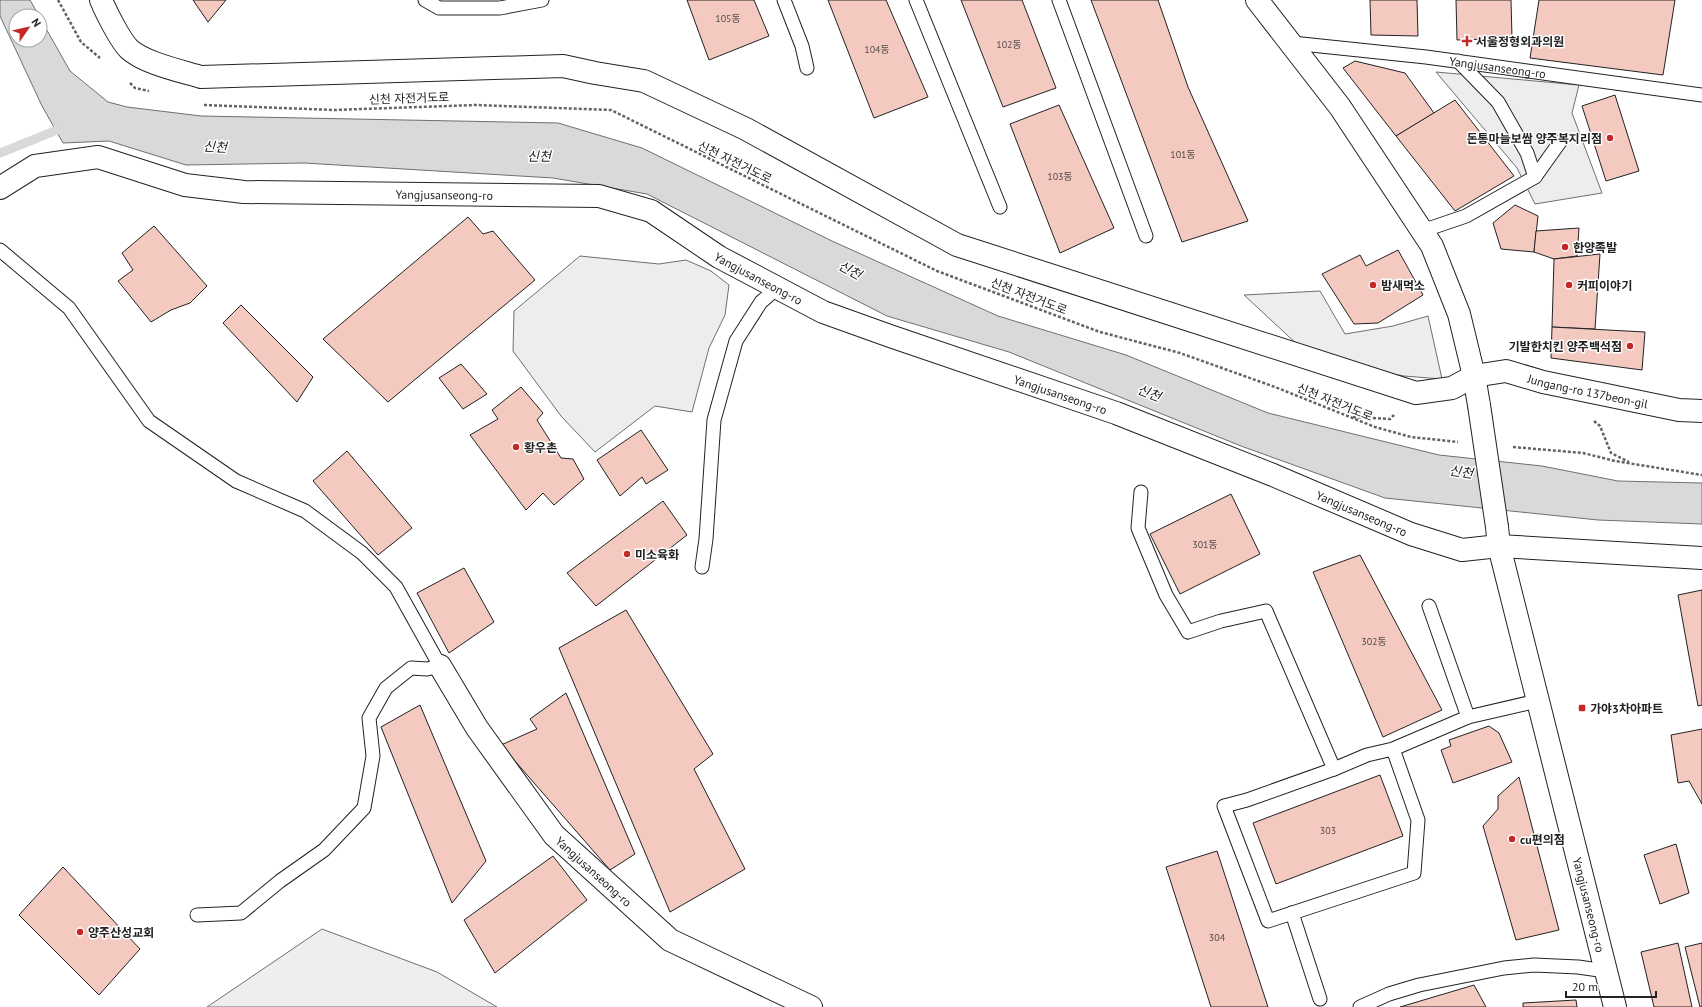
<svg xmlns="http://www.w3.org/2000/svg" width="1702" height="1007" viewBox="0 0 1702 1007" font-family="'PT Sans','Noto Sans KR',sans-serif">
  <rect width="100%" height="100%" fill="#fff"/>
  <polygon fill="#eee" stroke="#6f6f6f" points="322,929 437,972 497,1007 207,1007"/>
  <g fill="#ededed" stroke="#6f6f6f">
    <polygon points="1436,72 1579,85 1572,113 1602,193 1535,204 1517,168"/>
    <polygon points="580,256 659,264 686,260 711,271 729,285 725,315 709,348 692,412 655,406 595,452 561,416 513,351 514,311"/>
    <polygon points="1320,291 1345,334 1393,326 1428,316 1442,379 1404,376 1314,360 1244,295"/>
  </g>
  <polygon fill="#d9d9d9" stroke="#6f6f6f" points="0,0 30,0 39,16 16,16 16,40 40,40 40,18 70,71 108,102 127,107 201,116 558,123 642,148 832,241 998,316 1126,355 1268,413 1439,455 1542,466 1618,481 1702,483 1702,524 1598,520 1385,498 1241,446 1009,352 887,316 647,194 553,178 304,163 186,165 109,141 63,143 42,106 0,16"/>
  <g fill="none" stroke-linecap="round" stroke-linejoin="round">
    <polyline stroke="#d9d9d9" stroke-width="9" points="0,153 67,126"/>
  </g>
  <g fill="#f3c9c0" stroke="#222">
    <polygon points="193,0 226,0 208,22"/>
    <polygon points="687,0 754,0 769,36 709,60"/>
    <polygon points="828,0 886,0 928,97 874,118"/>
    <polygon points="961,0 1022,0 1056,88 1003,107"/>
    <polygon points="1091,0 1158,0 1188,87 1248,221 1182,242"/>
    <polygon points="1370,0 1417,0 1418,36 1371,35"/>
    <polygon points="1456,0 1511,0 1512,38 1457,40"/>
    <polygon points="1539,0 1675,0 1663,75 1530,58"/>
    <polygon points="1355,61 1405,73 1434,113 1396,136 1343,68"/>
    <polygon points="1615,95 1639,171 1606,181 1582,106"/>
    <polygon points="1455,100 1514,176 1455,211 1396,136"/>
    <polygon points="1059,105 1114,228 1060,253 1010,124"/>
    <polygon points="1515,205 1538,216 1534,252 1501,249 1493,223"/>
    <polygon points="468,217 483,234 493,231 535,280 388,402 323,339"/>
    <polygon points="154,226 207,286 190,303 171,310 151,322 118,281 133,270 122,253"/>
    <polygon points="1579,228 1577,256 1554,259 1534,252 1536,231"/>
    <polygon points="1398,250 1423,295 1378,323 1354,324 1322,274 1360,255 1366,266"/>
    <polygon points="1600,254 1595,329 1552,327 1554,259"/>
    <polygon points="241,305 313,377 297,402 223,323"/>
    <polygon points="1552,327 1645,332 1642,370 1551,358"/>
    <polygon points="461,364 487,394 463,409 439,378"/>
    <polygon points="521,387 543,413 537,420 561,458 573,459 584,479 554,505 543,493 526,510 470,435 498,419 492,410"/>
    <polygon points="641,430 668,470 646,484 642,477 620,496 597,460"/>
    <polygon points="347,451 412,528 378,555 313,481"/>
    <polygon points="1231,494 1260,554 1180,594 1150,534"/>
    <polygon points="663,501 687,535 596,606 567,573"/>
    <polygon points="1360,555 1442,710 1383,737 1313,572"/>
    <polygon points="464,568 494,622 449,653 417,593"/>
    <polygon points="1702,590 1702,705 1698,706 1678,595"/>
    <polygon points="626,610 713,754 694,769 745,869 670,912 559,648"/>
    <polygon points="566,693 635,854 610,870 501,745 537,729 530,719"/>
    <polygon points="420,705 486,861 452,903 381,727"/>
    <polygon points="1489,726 1499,733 1512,762 1453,783 1441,750 1451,746 1449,740"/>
    <polygon points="1702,729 1702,804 1689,781 1678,783 1671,735"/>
    <polygon points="1380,775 1403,836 1276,884 1253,823"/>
    <polygon points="1519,777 1559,930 1516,940 1483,826 1498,809 1498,796"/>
    <polygon points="1676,844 1689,893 1660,904 1644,855"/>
    <polygon points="1217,851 1268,1007 1211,1007 1166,867"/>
    <polygon points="553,856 587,900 495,973 464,920"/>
    <polygon points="63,867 140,949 99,995 19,915"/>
    <polygon points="1678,943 1692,1007 1654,1007 1641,952"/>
    <polygon points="1702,943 1702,1007 1700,1007 1685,947"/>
    <polygon points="1474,985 1486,1007 1400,1007"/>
    <polygon points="1576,1000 1577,1007 1523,1007 1523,1003"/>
  </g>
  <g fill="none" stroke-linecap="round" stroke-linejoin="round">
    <g stroke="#222" stroke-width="15">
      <g id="service">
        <polyline points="425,0 439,8 500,8 542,0"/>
        <polyline points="784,0 802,46 807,68"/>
        <polyline points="916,0 1000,207"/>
        <polyline points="1059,0 1146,236"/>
        <path id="s1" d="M 1292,43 L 1426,57 L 1702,95"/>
        <polyline points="1535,177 1560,142"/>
        <polyline points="1422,231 1466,216 1535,177 1527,153 1498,102 1458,61"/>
        <polyline points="0,250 69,308 149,421 236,481 305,511 362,553 396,587 440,666 427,669 411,668 386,688 369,718 373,756 364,808 324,850 280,881 241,913 197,915"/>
        <polyline points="1141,492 1138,528 1166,595 1188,632 1221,621 1266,611 1334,769"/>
        <polyline points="702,567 706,539 714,420 736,341 761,302 777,288"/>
        <polyline points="1429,606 1468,717"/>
        <polyline points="1393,749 1418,820 1414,873 1268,921 1224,806 1247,800 1334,769 1367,755 1393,749 1468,717 1537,701"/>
        <polyline points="1292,913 1320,999"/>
        <polyline points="1360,1007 1389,994 1419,985 1504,968 1534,965 1578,967 1606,971"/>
      </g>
    </g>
    <g stroke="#222" stroke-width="24">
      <g id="minor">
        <path id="s2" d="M 101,0 C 106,12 120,40 129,49 C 144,63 181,71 201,77 L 563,66 L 595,73 L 644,81 L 746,129 L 957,245 L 1416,393 L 1452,388 L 1474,376 L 1506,371 L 1543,382 L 1679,410 L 1702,411"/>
        <path id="s3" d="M 0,188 L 35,166 L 98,157 L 185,185 L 244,192 L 599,196 L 651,211 L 719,257 L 823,312 L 890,336 L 1116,413 L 1273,475 L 1411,534 L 1462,550 L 1499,546 L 1702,558"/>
        <path id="s4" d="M 440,666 L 477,728 L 554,835 L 670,940 L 811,1007"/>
      </g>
    </g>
    <g stroke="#222" stroke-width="24">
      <g id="tertiary">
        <polyline points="1257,0 1340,107 1432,246 1459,314 1474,376 1479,405"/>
        <path id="s5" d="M 1497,527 L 1499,546 L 1615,1007"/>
      </g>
    </g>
    <g stroke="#646464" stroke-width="2.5" stroke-dasharray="3 2" stroke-linecap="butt">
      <polyline points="58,0 81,42 100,58"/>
      <polyline points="130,83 135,88 149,91"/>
      <polyline points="204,105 334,110 476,105 611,110 937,271 1100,332 1180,353 1275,387 1375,427 1411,437 1458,442"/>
      <polyline points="1353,417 1390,419 1394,415"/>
      <polyline points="1594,421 1600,426 1611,453 1629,462"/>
      <polyline points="1513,447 1583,453 1615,461 1702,475"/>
    </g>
    <use href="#service" stroke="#fff" stroke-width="13"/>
    <use href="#minor" stroke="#fff" stroke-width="22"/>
    <use href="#tertiary" stroke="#fff" stroke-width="22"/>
    <g stroke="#222" stroke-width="24" stroke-linecap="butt">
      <polyline id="tertiary-bridge" points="1479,405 1497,527"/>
    </g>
    <use href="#tertiary-bridge" stroke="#fff" stroke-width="22"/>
  </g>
  <g fill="#c62828" stroke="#fff" stroke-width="1.5">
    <path d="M1465 35h4v4h4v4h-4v4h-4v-4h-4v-4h4z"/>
    <circle cx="1610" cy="138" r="4"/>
    <circle cx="1565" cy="247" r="4"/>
    <circle cx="1373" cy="285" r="4"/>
    <circle cx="1569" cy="285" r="4"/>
    <circle cx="1630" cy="346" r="4"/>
    <circle cx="516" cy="447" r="4"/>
    <circle cx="627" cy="554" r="4"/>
    <rect x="1578" y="704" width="8" height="8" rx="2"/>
    <circle cx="1512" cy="839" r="4"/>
    <circle cx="80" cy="932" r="4"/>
  </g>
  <g text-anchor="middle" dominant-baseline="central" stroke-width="3" stroke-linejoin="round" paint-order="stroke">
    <g font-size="10" fill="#564c4a">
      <text x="728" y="18">105동</text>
      <text x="1009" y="44">102동</text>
      <text x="877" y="49">104동</text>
      <text x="1183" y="154">101동</text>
      <text x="1060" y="176">103동</text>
      <text x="1205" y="544">301동</text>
      <text x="1374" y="641">302동</text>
      <text x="1328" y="830">303</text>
      <text x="1217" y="937">304</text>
    </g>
    <g font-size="12" font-weight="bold" fill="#222" stroke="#fff" text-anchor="start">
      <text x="1476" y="41">서울정형외과의원</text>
      <text x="1602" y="138" text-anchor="end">돈통마늘보쌈 양주복지리점</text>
      <text x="1573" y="247">한양족발</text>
      <text x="1381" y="285">밤새먹소</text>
      <text x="1577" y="285">커피이야기</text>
      <text x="1622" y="346" text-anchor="end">기발한치킨 양주백석점</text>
      <text x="524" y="447">황우촌</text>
      <text x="635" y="554">미소육화</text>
      <text x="1590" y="708">가야3차아파트</text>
      <text x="1520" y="839">cu편의점</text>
      <text x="88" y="932">양주산성교회</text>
    </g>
    <g font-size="12" fill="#222" stroke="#fff">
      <text stroke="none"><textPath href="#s1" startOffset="207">Yangjusanseong-ro</textPath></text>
      <text transform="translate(409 98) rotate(-2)">신천 자전거도로</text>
      <text transform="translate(735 162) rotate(26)">신천 자전거도로</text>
      <text stroke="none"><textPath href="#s3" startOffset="456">Yangjusanseong-ro</textPath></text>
      <text stroke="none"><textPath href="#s3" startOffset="792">Yangjusanseong-ro</textPath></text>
      <text transform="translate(1029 296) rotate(21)">신천 자전거도로</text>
      <text stroke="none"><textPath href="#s2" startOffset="1593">Jungang-ro 137beon-gil</textPath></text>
      <text stroke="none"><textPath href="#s3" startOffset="1116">Yangjusanseong-ro</textPath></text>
      <text transform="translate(1335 402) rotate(22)">신천 자전거도로</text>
      <text stroke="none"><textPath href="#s3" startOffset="1440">Yangjusanseong-ro</textPath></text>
      <text stroke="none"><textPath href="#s4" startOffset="258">Yangjusanseong-ro</textPath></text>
      <text stroke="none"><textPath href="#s5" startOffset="389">Yangjusanseong-ro</textPath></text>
    </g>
    <g font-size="13" font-style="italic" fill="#222" stroke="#fff">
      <text transform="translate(215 147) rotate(3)">신천</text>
      <text x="539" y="156">신천</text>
      <text transform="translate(850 270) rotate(29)">신천</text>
      <text transform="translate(1149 393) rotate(21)">신천</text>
      <text transform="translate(1461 472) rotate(8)">신천</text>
    </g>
  </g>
  <g transform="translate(28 28) rotate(56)"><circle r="19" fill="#ffffff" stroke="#a7a7a7"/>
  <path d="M0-3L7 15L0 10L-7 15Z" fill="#c62828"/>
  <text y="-6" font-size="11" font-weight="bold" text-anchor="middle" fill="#222222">N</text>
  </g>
  <path d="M1566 991v6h90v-6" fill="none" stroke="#222222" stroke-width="2"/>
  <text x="1572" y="991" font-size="12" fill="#222222" stroke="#ffffff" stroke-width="3" paint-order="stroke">20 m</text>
</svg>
